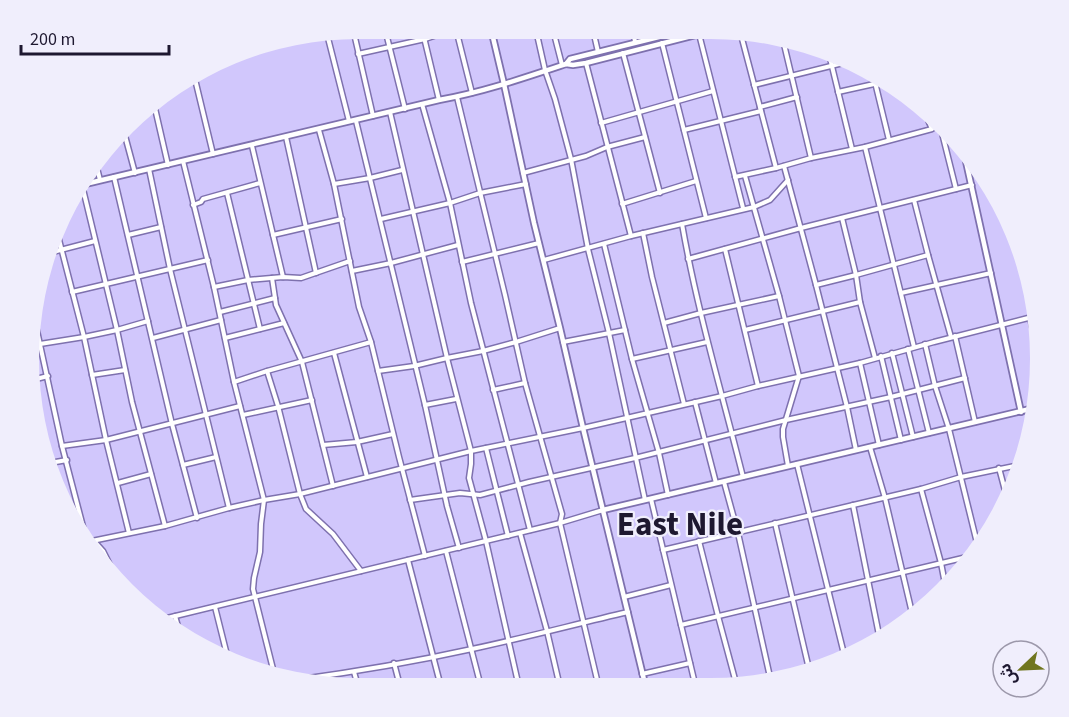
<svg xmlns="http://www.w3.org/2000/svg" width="1069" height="717" viewBox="0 0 1069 717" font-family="'Source Sans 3','Noto Sans Arabic',sans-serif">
  <rect width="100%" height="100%" fill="#d1c7fc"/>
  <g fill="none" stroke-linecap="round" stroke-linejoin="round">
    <g stroke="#7e71ae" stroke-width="7">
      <g id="minor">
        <polyline points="353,29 373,116"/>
        <polyline points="385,29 405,109"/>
        <polyline points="422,29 439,100"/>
        <polyline points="456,29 472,93"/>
        <polyline points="536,30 545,70 555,99 571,159 588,249 609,333 645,500"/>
        <polyline points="553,30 562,65"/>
        <polyline points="593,30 598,52"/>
        <polyline points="633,30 635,42"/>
        <polyline points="740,31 776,168"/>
        <polyline points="327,34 349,121"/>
        <polyline points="699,34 743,208"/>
        <polyline points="783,40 811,158"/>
        <polyline points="662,43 706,218"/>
        <polyline points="623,53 660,193"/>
        <polyline points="358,54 425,39 455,29"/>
        <polyline points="829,54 852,149"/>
        <polyline points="586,63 631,236"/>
        <polyline points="873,74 889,140"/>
        <polyline points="194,75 213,154"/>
        <polyline points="754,85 851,61"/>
        <polyline points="838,92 883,82"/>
        <polyline points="457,97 505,295 525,383 562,514 560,523 599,688"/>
        <polyline points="154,104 168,165"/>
        <polyline points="422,104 450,203 471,303 530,530"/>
        <polyline points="760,107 797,97"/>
        <polyline points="390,112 447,358 471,451 471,464 469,478 486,541 519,687"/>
        <polyline points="927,113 929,122"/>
        <polyline points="356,121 425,405 447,506 459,548"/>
        <polyline points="601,123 713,91"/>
        <polyline points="940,125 956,189"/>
        <polyline points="319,130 334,184 359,307 371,342 399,457 425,556"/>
        <polyline points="684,130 761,111"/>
        <polyline points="124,132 135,173"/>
        <polyline points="286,137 316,273"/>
        <polyline points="252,146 283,277"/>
        <polyline points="865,147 914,347"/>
        <polyline points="95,160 100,180"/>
        <polyline points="183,161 214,287 234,382 264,500 261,524 260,552 254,578 253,589 274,673"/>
        <polyline points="784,166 816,285 847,407 856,450"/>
        <polyline points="149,169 170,269 229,508"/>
        <polyline points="523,173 586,156 607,147 645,137"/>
        <polyline points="745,176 779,296 799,376 783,429 783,437 788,466"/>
        <polyline points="114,177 172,424 197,518"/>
        <polyline points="735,177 776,168 811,158 865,147 932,129 929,122 939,126 943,124"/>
        <polyline points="334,184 370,178 402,170"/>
        <polyline points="82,185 117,330 132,402 165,526"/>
        <polyline points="227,193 260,329"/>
        <polyline points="914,200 928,255 951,337"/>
        <polyline points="622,204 696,181"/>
        <polyline points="193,205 201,202 203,199 260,183"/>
        <polyline points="842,218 856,275 860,302 875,358"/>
        <polyline points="381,219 450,203 480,193 526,184"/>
        <path d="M 682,224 C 697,310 722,393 743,477"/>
        <polyline points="56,228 84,337 106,440 129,533"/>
        <polyline points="643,233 652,277 684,404"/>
        <polyline points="128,235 161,227"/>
        <polyline points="273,235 342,219"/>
        <polyline points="604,244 632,359 659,453 668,495"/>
        <polyline points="725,249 758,386"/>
        <polyline points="49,253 95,241"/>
        <polyline points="688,259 801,228 972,185"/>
        <polyline points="544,260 631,236 754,207 770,200 788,180"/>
        <polyline points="462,262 539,243"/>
        <polyline points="352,271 391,263 458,245"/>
        <polyline points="272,278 276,305 302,362 333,486"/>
        <polyline points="816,285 856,275 928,255"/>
        <polyline points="214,287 248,280 283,277 301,278 350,261"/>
        <polyline points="72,292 208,260"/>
        <polyline points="901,293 991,273"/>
        <polyline points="220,312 275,298"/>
        <polyline points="34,317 62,446 87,542"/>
        <polyline points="1030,317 1040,363"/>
        <polyline points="664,323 701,313 779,296"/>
        <polyline points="745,330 860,302"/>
        <polyline points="955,336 975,422"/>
        <polyline points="153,338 221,320"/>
        <polyline points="225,338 284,323"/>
        <polyline points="563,342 625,330"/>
        <polyline points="40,344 84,337 117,330 148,321"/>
        <polyline points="925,344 935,386 949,429 977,543"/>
        <polyline points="908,349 929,433"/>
        <polyline points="334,353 367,477"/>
        <polyline points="892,353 913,437"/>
        <polyline points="881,356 901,440"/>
        <polyline points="632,359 707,342"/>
        <polyline points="860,363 879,445"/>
        <polyline points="267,371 278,406 300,494 306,509 333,534 361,571"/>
        <polyline points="378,371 414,366 447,358 483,351 516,342 560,328"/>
        <polyline points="92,375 125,370"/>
        <polyline points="32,380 48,376"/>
        <polyline points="234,382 267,371 371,342"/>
        <polyline points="493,390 525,383"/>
        <polyline points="695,402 716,483"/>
        <polyline points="425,405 456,399"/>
        <polyline points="243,415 312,400"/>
        <polyline points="323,445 357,442 393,434"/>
        <polyline points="62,446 106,440 240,406"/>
        <polyline points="870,447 885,498 912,613"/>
        <polyline points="486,448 508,536"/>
        <polyline points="50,463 67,460"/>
        <polyline points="797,464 845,658"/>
        <polyline points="183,465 216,457"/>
        <polyline points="999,468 1007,498"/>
        <polyline points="724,482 738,533 770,677"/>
        <polyline points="118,483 151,474"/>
        <polyline points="921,489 941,563 946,589"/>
        <polyline points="651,499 696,688"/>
        <polyline points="410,500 460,493 480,495 529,482 635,458 786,420 891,397 965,378"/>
        <polyline points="853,505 879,635"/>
        <polyline points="775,523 809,669"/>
        <polyline points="520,533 547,631 560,687"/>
        <polyline points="94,541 103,551 120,585"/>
        <polyline points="699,541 718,616 736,683"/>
        <polyline points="87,542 165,526 229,508 264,500 300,494 471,451 583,428 722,396 758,386 860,363 934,342 1032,317"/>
        <polyline points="663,550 921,489 961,477 1019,465"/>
        <polyline points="446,551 481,687"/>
        <polyline points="408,560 441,687"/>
        <polyline points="624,597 671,585"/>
        <polyline points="215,607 228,659"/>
        <polyline points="175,616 179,630"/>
        <polyline points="163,619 560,523 603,510"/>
        <polyline points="681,625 967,557"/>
        <polyline points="394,663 400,686"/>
        <polyline points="354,672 358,686"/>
        <polyline points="642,674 690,663"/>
        <path d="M 295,680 C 354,672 413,662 472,649 C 524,638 576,624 628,612"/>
      </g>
    </g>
    <g stroke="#7e71ae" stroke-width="8">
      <g id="tertiary">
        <polyline points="491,29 504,84 534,223 560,328 583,428 646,688"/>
        <polyline points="566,64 573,65 586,63 711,31"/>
        <polyline points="965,157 1021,412"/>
        <path d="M 81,185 L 439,100 C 483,92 524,78 566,64 L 570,59 L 683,31"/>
        <polyline points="603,510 1030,409"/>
      </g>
    </g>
    <use href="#minor" stroke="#fff" stroke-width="4"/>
    <use href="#tertiary" stroke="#fff" stroke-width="4.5"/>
  </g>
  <g text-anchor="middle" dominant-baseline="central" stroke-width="4.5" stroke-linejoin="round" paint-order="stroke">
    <g font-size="33" font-weight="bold" fill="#1e1830" stroke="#f0eefc">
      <text x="680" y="524">East Nile</text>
    </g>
  </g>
  <path d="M0 0H1069V717H0ZM358 39H711A319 319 0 0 1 1030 358V359A319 319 0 0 1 711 678H358A319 319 0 0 1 39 359V358A319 319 0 0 1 358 39Z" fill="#f0eefc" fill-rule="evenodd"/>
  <g transform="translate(1021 669) rotate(247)"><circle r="28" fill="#f0eefc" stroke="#9c98aa" stroke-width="1.5"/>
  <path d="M0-4.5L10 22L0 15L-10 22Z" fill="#70761f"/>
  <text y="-9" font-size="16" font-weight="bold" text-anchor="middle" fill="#1e1830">ش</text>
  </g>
  <path d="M21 45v9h148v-9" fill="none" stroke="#1e1830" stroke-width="3"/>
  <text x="30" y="45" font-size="18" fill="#1e1830" stroke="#f0eefc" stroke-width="4.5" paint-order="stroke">200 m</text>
</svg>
